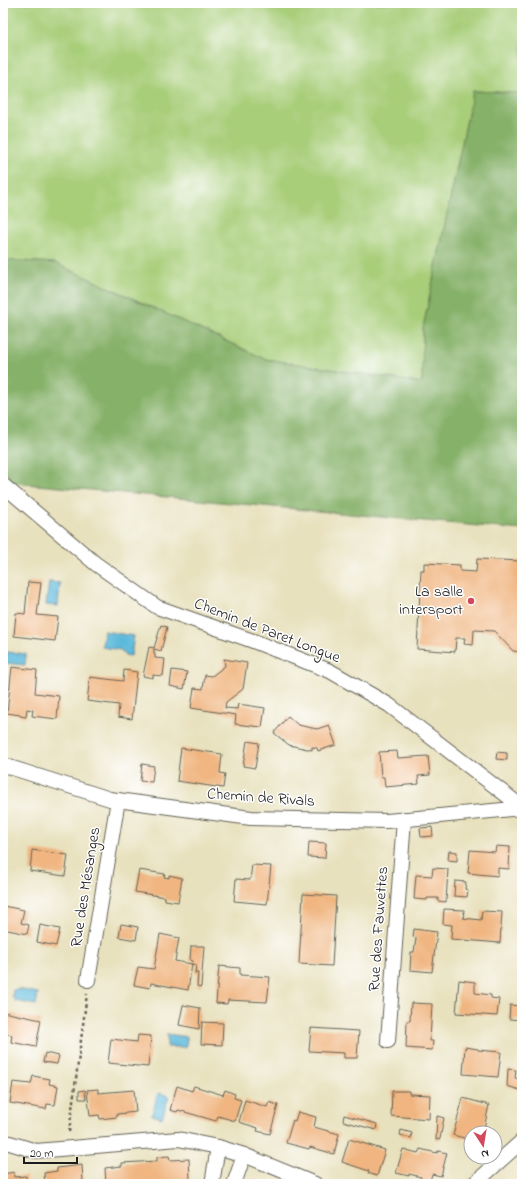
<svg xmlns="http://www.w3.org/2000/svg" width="525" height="1187" viewBox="0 0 525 1187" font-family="'Indie Flower',sans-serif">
  <rect width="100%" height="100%" fill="#fff"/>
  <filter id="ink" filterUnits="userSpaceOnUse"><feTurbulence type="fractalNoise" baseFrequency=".025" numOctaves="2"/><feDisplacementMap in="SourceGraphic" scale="8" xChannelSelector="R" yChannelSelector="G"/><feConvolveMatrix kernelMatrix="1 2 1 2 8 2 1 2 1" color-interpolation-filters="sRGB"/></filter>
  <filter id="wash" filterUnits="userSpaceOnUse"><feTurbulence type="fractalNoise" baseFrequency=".012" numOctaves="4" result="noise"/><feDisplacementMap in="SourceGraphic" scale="16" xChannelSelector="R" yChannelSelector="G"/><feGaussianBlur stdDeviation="0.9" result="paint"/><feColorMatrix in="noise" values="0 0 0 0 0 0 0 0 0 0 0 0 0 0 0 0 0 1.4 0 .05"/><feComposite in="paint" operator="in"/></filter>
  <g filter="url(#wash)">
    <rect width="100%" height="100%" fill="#e8e1bd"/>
    <polygon fill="#a8ce79" stroke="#62754a" points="3,3 522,3 522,93 473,91 423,328 422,383 265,359 55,263 3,260"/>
    <polygon fill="#86b169" stroke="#516642" points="473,91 522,93 522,530 15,483 3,471 3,260 55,263 265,359 422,383 423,328"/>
    <g fill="#5db9db" stroke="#3c6a7c">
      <polygon points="49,582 60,583 58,606 46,605"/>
      <polygon points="104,631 134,636 131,656 125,655 121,650 102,647"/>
      <polygon points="7,652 26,654 25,665 5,663"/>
      <polygon points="17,989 38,993 36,1005 15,1001 15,998 12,997 13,990 16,990"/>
      <polygon points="167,1034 187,1037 186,1047 167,1047"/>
      <polygon points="158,1093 169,1096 162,1118 152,1115"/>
    </g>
    <g id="blocks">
      <g fill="#f0b580">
        <polygon points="477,559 522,561 522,652 513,651 494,631 474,630 473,645 464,644 465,638 456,638 455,652 417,649 421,570 424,570 424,563 460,565 460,571 476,572"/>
        <polygon points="28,582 41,583 37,615 58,617 55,641 14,636 16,613 25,614"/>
        <polygon points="161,625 167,627 161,651 154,649 154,654 155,654 155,658 165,659 163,676 153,675 153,678 143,676 149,647 154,648"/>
        <polygon points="224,659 247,663 243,689 226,702 225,708 237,709 238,704 265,708 262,727 235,724 236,715 191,708 194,688 203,689 205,675 212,676 225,666"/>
        <polygon points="12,667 37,670 35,693 59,696 57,719 32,716 33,710 27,709 26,717 20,716 20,715 7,713"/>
        <polygon points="124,670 137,672 132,719 118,717 119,705 87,701 90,677 123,681"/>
        <polygon points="172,670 187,672 184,689 170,686"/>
        <polygon points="288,716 298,725 317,729 329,725 336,745 318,751 317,748 312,747 312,750 289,745 274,733"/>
        <polygon points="247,741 259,743 255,768 243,766"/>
        <polygon points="181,748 222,754 220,773 225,774 223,788 177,781"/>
        <polygon points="397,751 398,758 428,756 430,775 418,776 419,784 385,787 384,777 381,777 379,752"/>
        <polygon points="497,752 507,753 507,760 496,759"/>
        <polygon points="142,764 154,766 152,782 140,781"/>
        <polygon points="432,827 433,836 421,837 420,828"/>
        <polygon points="309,842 326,843 325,858 308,857"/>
        <polygon points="496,846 510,847 509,869 498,868 498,876 468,873 470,850 495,852"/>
        <polygon points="32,850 68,855 65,876 30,871"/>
        <polygon points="449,851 457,852 457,861 448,860"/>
        <polygon points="252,865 271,866 267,904 234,901 236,879 250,880"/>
        <polygon points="433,868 448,869 446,902 438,901 438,898 427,898 427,900 414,899 416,875 432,876"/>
        <polygon points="139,870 165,874 164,877 169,878 169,875 182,878 178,902 165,900 165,897 135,892"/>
        <polygon points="455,881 466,882 465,889 468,890 467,897 454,896"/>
        <polygon points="303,894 336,896 332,966 299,964"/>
        <polygon points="3,906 24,910 21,923 29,925 27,934 3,929"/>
        <polygon points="444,909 464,910 463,918 481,920 482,911 502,912 500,943 451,939 452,925 443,924"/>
        <polygon points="121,924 138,927 136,940 119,937"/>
        <polygon points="40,925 60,929 56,946 37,942"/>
        <polygon points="414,929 437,932 432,972 410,970 411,952 414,952 416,938 413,937"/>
        <polygon points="160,934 179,938 175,961 192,964 188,990 151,983 150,988 134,985 138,967 154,969"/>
        <polygon points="191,946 204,946 201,987 197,986 198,973 195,973 196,965 192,964 193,961 190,960"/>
        <polygon points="219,966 240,968 240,975 270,977 267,1002 228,1000 227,1004 216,1003"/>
        <polygon points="459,980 475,982 475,993 491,995 491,998 499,999 497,1016 456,1013"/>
        <polygon points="411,1003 432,1004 430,1041 433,1041 432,1050 406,1048 407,1021 410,1021"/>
        <polygon points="183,1005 200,1008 199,1029 179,1025"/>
        <polygon points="510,1005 522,1006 522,1020 509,1019"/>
        <polygon points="3,1012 41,1020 36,1047 11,1042 12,1035 3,1033"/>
        <polygon points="202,1022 223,1023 222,1045 201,1044"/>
        <polygon points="311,1028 359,1031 357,1058 344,1058 344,1053 309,1051"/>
        <polygon points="138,1035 151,1036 148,1067 108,1063 111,1039 137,1042"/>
        <polygon points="465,1047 478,1049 478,1050 501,1052 498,1077 463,1074"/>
        <polygon points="45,1053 59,1056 57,1064 43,1062"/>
        <polygon points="508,1069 516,1070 515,1078 521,1079 520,1090 507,1086"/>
        <polygon points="33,1076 50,1079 49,1084 58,1086 55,1105 47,1104 46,1109 10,1103 13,1082 31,1084"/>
        <polygon points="177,1086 192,1091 194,1086 223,1095 225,1090 235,1094 234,1098 241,1100 235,1121 218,1116 216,1121 178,1110 177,1112 170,1110"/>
        <polygon points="98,1089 98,1093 134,1090 136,1112 117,1114 117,1117 100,1119 99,1115 90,1116 87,1090"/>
        <polygon points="85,1090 86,1099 79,1099 79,1091"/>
        <polygon points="392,1091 409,1091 409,1094 430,1095 429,1119 391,1116"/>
        <polygon points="463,1098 489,1105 483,1133 471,1133 471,1140 453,1135"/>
        <polygon points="245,1100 267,1107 269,1102 278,1105 270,1134 257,1131 258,1128 239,1122"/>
        <polygon points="298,1112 316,1117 314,1127 339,1134 334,1154 310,1147 309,1149 286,1143 293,1120 295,1121"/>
        <polygon points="344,1115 377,1124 376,1130 343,1121"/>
        <polygon points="437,1116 444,1118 440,1139 436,1140"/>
        <polygon points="401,1130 412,1133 411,1138 400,1135"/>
        <polygon points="349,1139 385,1150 377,1176 368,1173 369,1171 342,1162"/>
        <polygon points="403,1149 418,1153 420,1149 437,1153 438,1151 447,1153 441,1176 432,1174 429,1184 425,1184 419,1182 421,1177 409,1174 409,1176 396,1173"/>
        <polygon points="169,1156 170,1160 189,1159 190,1179 158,1182 158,1184 106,1184 105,1168 122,1166 122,1163 157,1161 157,1157"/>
        <polygon points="82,1165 83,1181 76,1182 76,1184 45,1184 44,1173 57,1171 57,1168"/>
        <polygon points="14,1172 14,1177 26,1176 27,1184 3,1184 3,1174"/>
      </g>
    </g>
  </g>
  <g filter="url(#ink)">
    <use href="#blocks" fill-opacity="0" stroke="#636154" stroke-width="1"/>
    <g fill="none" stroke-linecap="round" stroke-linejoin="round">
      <g stroke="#636154" stroke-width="16">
        <g id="minor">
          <polyline points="3,485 96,564 157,607 253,641 330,671 389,705 522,807"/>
          <polyline points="3,765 110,799 251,818 387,821 522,808"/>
          <polyline points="88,980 118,800"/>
          <polyline points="388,1041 404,819"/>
          <polyline points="3,1141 36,1151 178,1139 218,1147 244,1155 315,1184"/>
          <polyline points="212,1184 218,1147"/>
          <polyline points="234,1184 244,1155"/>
          <polyline points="474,1184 522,1141"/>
        </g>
      </g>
      <polyline stroke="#636154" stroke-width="2.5" stroke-dasharray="3 3" stroke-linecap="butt" points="69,1132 87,994"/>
      <use href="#minor" stroke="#fff" stroke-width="14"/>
    </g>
  </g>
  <circle fill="#d1495b" stroke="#fff" stroke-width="1.5" cx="471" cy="601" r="4"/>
  <g text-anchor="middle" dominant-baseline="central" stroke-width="3" stroke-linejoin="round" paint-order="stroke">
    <g font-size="16" fill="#1c1c1c" stroke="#fff" text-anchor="end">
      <text x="463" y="592">La salle<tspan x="463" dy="18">intersport</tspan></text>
    </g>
    <g font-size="16" fill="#1c1c1c" stroke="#fff">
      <text transform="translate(267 631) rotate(21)">Chemin de Paret Longue</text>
      <text transform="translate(261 798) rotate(4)">Chemin de Rivals</text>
      <text transform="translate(86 887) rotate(-81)">Rue des Mésanges</text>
      <text transform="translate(379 929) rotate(-86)">Rue des Fauvettes</text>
    </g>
  </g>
  <rect width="525" height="1187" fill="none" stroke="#fff" stroke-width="16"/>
  <g transform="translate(483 1145) rotate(168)"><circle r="19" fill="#ffffff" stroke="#a4a4a4"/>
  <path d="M0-3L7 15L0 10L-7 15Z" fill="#d1495b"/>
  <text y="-6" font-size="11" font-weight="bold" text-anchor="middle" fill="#1c1c1c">N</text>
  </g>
  <path d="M24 1157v6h53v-6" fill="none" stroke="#1c1c1c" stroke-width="2"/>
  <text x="30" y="1157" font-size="12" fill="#1c1c1c" stroke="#ffffff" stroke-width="3" paint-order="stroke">20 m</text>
</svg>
